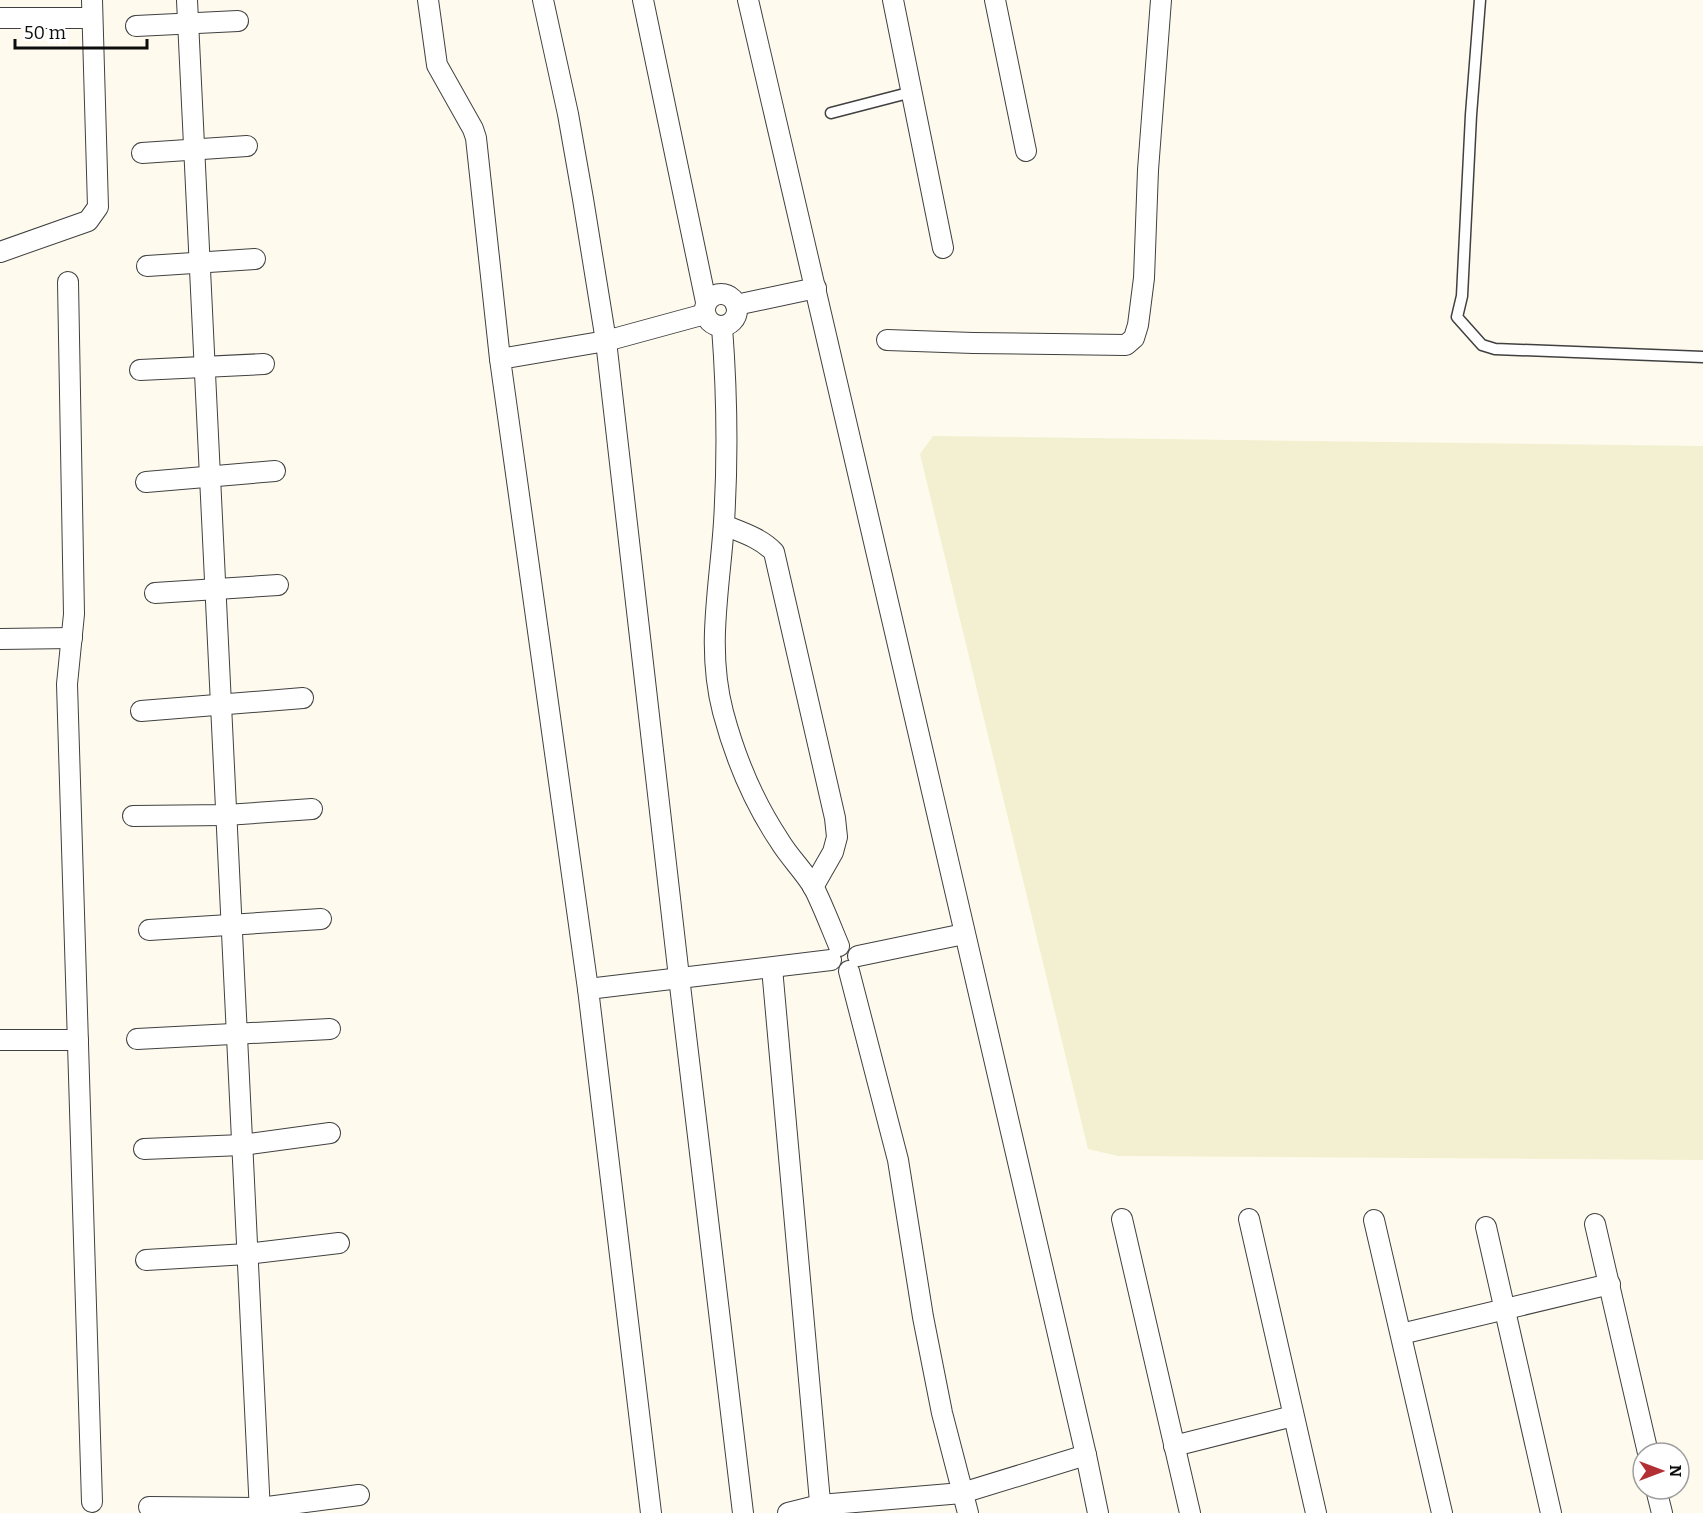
<svg xmlns="http://www.w3.org/2000/svg" width="1703" height="1513" viewBox="0 0 1703 1513" font-family="Bitter,serif">
  <rect width="100%" height="100%" fill="#fefbee"/>
  <polygon fill="#f2f0d0" points="933,436 1703,446 1703,1160 1118,1156 1088,1149 920,454"/>
  <g fill="none" stroke-linecap="round" stroke-linejoin="round">
    <g stroke="#404040" stroke-width="13">
      <g id="service">
        <polyline points="1480,0 1471,115 1462,296 1457,317 1482,345 1495,349 1703,357"/>
        <polyline points="831,113 912,92"/>
      </g>
    </g>
    <g stroke="#404040" stroke-width="22">
      <g id="minor">
        <polyline points="187,0 260,1513"/>
        <polyline points="428,0 437,65 473,129 476,138 500,359"/>
        <polyline points="543,0 568,114 583,199 606,341 679,977 743,1513"/>
        <polyline points="643,0 706,302"/>
        <path d="M 748,0 C 863,485 972,970 1086,1455 L 1098,1513"/>
        <polyline points="893,0 943,248"/>
        <polyline points="995,0 1026,151"/>
        <polyline points="0,18 92,18"/>
        <polyline points="136,26 238,21"/>
        <polyline points="142,153 247,146"/>
        <polyline points="0,252 88,221 98,207 92,0"/>
        <polyline points="147,266 255,259"/>
        <polyline points="68,282 74,614 67,684 92,1502"/>
        <circle cx="721" cy="310" r="16"/>
        <polyline points="736,305 816,288"/>
        <path d="M 722,327 C 727,392 728,457 724,522 C 720,587 706,647 723,712 C 735,757 753,801 779,840 C 789,857 804,871 814,888 C 823,906 831,927 839,946"/>
        <polyline points="887,340 973,343 1126,345 1134,338 1138,325 1144,278 1148,170 1161,0"/>
        <polyline points="140,370 264,364"/>
        <polyline points="146,482 275,471"/>
        <path d="M 724,525 C 741,532 761,538 774,552 L 835,818 L 837,837 L 833,852 L 813,887"/>
        <polyline points="155,593 278,585"/>
        <polyline points="0,639 72,638"/>
        <polyline points="141,711 303,698"/>
        <polyline points="133,816 226,815 312,809"/>
        <polyline points="149,930 321,919"/>
        <polyline points="858,956 964,934"/>
        <polyline points="772,968 821,1513"/>
        <polyline points="849,971 898,1160 923,1317 942,1413 968,1513"/>
        <polyline points="588,989 831,960"/>
        <polyline points="137,1039 330,1029"/>
        <polyline points="0,1040 78,1040"/>
        <polyline points="144,1149 242,1145 330,1133"/>
        <polyline points="1122,1219 1190,1513"/>
        <polyline points="1249,1219 1316,1513"/>
        <polyline points="1374,1220 1442,1513"/>
        <polyline points="1595,1224 1648,1453"/>
        <polyline points="1486,1227 1551,1513"/>
        <polyline points="146,1260 247,1254 339,1243"/>
        <polyline points="1401,1334 1610,1284"/>
        <polyline points="1174,1446 1293,1416"/>
        <polyline points="1656,1489 1662,1513"/>
        <polyline points="149,1507 260,1508 359,1495"/>
        <polyline points="651,1513 588,989 500,359 606,341 705,314"/>
        <polyline points="788,1513 820,1505 962,1493 1086,1455"/>
      </g>
    </g>
    <use href="#service" stroke="#fff" stroke-width="10"/>
    <use href="#minor" stroke="#fff" stroke-width="20"/>
  </g>
  <g transform="translate(1661 1471) rotate(90)"><circle r="28" fill="#ffffff" stroke="#9e9e9e" stroke-width="1.5"/>
  <path d="M0-4.5L10 22L0 15L-10 22Z" fill="#b32f34"/>
  <text y="-9" font-size="16" font-weight="bold" text-anchor="middle" fill="#0d0d0d">N</text>
  </g>
  <path d="M15 39v9h132v-9" fill="none" stroke="#0d0d0d" stroke-width="3"/>
  <text x="24" y="39" font-size="18" fill="#0d0d0d" stroke="#ffffff" stroke-width="4.5" paint-order="stroke">50 m</text>
</svg>
